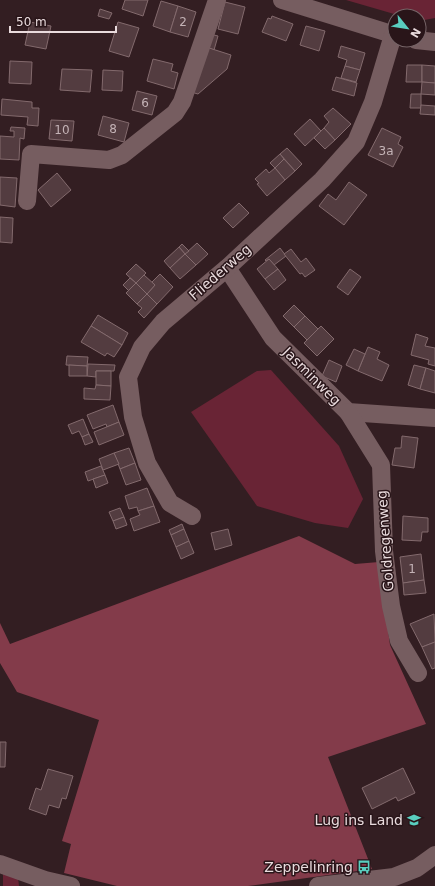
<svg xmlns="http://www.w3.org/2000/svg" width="435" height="886" viewBox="0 0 435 886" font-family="'DejaVu Sans',sans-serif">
  <rect width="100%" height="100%" fill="#331e22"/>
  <g fill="#692435">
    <polygon points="346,0 435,0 435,18 419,21 419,16 401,16"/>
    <polygon points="271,370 339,446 363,499 348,528 315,523 257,506 191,412 257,371"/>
    <polygon points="3,872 18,877 19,886 3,886"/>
  </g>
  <polygon fill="#833b4a" points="299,536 355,564 379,562 390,645 426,724 328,757 372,869 248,886 117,886 64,873 71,844 62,841 99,720 17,692 0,663 0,623 10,644"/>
  <g fill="#533c40" stroke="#836a6d">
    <polygon points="125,0 148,0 143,16 122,9"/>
    <polygon points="161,1 178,6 170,32 153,26"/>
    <polygon points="225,2 245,7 238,34 218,29"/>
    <polygon points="178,6 196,12 188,37 170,32"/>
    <polygon points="100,9 112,13 109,19 98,16"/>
    <polygon points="272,16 293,24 286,41 262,32 268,18 271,19"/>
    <polygon points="30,22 51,26 46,49 25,45"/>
    <polygon points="118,22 139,28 129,57 109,51"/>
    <polygon points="306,26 325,31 319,51 300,45"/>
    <polygon points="210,34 218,36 214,50 206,47"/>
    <polygon points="341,46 365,53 360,70 345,66 347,60 338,57"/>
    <polygon points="206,47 231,55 227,69 198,94 191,92"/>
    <polygon points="153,59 173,64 171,71 178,73 174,89 147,81"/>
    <polygon points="10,61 32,62 31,84 9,83"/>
    <polygon points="407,65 422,65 422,82 406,82"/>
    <polygon points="422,65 435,66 435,83 422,82"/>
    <polygon points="345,66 360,70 356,82 341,78"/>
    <polygon points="62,69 92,70 90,92 60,90"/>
    <polygon points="103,70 123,71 122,91 102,90"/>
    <polygon points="336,77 357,83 354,96 332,90"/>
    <polygon points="422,82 435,83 435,95 421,94"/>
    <polygon points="137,91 157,96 152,115 132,110"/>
    <polygon points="411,94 421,94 421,108 410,108"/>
    <polygon points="2,99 32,102 32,108 39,108 38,126 27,125 28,117 1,115"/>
    <polygon points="421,105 435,106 435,115 420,114"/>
    <polygon points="333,108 351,124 335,140 324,128 329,122 324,116"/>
    <polygon points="103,116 129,123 124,142 98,135"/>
    <polygon points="310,119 321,131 305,146 294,134"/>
    <polygon points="51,120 74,121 72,141 49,139"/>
    <polygon points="11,127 25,128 24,139 20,138 19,160 0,159 0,136 14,137 14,131 10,131"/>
    <polygon points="324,128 335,140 325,149 314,138"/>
    <polygon points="382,128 401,137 398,144 403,147 393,167 368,155"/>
    <polygon points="287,148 302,164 295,171 280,154"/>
    <polygon points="280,154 284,159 275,168 270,163"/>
    <polygon points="284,159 295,171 285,180 275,168"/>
    <polygon points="275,168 285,180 267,196 257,184 259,183 255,179 266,169 269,173"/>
    <polygon points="57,173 71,190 51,207 38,190"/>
    <polygon points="0,177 17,178 15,207 0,205"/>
    <polygon points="349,182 367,195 344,225 319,206 328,194 336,200"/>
    <polygon points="239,203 249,213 233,228 223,218"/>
    <polygon points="0,217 13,218 12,243 0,242"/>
    <polygon points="197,243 208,254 196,265 185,254"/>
    <polygon points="182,244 189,251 185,254 179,247"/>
    <polygon points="179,247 185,254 170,268 164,261"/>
    <polygon points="280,248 286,256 274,265 269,259 266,261 265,260"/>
    <polygon points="291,249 301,262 306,258 315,270 305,277 302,273 300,274 284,254"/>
    <polygon points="185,254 196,265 180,279 170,268"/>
    <polygon points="269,259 278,269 265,279 257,269"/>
    <polygon points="136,264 146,273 136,283 126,274"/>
    <polygon points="278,269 286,280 274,290 265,279"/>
    <polygon points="350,269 361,277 348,295 337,287"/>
    <polygon points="160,274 173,287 157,304 147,294 155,285 152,282"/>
    <polygon points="144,275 155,285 147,294 136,283"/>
    <polygon points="130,278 136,283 129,291 123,285"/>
    <polygon points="136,283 147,294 137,304 126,293"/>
    <polygon points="147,294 157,304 144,318 138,312 142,308 137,304"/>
    <polygon points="294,305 305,316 294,327 283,316"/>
    <polygon points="98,315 128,333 122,345 91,326"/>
    <polygon points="305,316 318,329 307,340 294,327"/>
    <polygon points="91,326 122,345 114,357 107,353 105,356 81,342"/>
    <polygon points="321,326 334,339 317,356 304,343"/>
    <polygon points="416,334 428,338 425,346 435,348 435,366 428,364 429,360 411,355"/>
    <polygon points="368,347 380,352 377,359 389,365 382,381 358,371"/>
    <polygon points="354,349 365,354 358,371 346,365"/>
    <polygon points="67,356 88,357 87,366 66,365"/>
    <polygon points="329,360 342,366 336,382 322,376"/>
    <polygon points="88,364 115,365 114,371 96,371 96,377 87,376"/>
    <polygon points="69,365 87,366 87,376 69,376"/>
    <polygon points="414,365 426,368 420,389 408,385"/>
    <polygon points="426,368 435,371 435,393 420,389"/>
    <polygon points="96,371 111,371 111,386 96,385"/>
    <polygon points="96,385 111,386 110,400 84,399 84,388 95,389"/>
    <polygon points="113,405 119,422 107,427 106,424 93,429 87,415"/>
    <polygon points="83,419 89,434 82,437 79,431 72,434 68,425"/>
    <polygon points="119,422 124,435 99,445 94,432"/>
    <polygon points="89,434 93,442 85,445 82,437"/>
    <polygon points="402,436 418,438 414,468 392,465 395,448 401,448"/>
    <polygon points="129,448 135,463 120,469 114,453"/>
    <polygon points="114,453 119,464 103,470 99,459"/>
    <polygon points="135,463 141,480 126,485 120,469"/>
    <polygon points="101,466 105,475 88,481 85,472"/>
    <polygon points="105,475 108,483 96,488 93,479"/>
    <polygon points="147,488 154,506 138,511 137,507 129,509 125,496"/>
    <polygon points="154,506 160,522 134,531 130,519 140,515 138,511"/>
    <polygon points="120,508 124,517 113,521 109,512"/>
    <polygon points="403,516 428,518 428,532 422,532 421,541 402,540"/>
    <polygon points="124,517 127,525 116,529 113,521"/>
    <polygon points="182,524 184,529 171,535 169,530"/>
    <polygon points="184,529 189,541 176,547 171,535"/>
    <polygon points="228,529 232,545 215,550 211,533"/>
    <polygon points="189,541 194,553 181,559 176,547"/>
    <polygon points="421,554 424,580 403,583 400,557"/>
    <polygon points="424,580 426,593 404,595 403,583"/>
    <polygon points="434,614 435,642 422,647 410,624"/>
    <polygon points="435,642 435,668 432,669 422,647"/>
    <polygon points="0,742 6,742 5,767 0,767"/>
    <polygon points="403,768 415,793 398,801 396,797 372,809 362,788"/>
    <polygon points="48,769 73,776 66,799 62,798 59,808 49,805 46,815 29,809 36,788 41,790"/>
  </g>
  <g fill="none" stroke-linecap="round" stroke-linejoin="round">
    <g stroke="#765d60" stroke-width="18">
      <polyline points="282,0 395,35"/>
      <polyline points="416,40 435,42"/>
      <polyline points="27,201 31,154 109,160 122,155 175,113 182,102 217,0"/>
      <polyline points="227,268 273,338 348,412 435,418"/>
      <polyline points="348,412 381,465 384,551 391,606 399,641 418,673"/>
      <polyline points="192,516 170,503 147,463 133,417 128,377 142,347 163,322 227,268 322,180 356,142 373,102 393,35"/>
      <polyline points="0,864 45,880 71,886"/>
      <polyline points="318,886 394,877 417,868 435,855"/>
    </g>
  </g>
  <defs>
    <g id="school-bare" transform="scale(1.08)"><path d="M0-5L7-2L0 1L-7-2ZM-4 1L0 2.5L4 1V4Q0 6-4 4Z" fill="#59cebf" stroke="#291519" stroke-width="2.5" paint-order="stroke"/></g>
    <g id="bus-bare" transform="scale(1.08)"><path d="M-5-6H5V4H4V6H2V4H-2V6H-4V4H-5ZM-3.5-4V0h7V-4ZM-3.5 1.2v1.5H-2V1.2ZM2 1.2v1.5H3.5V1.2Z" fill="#59cebf" stroke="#291519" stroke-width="2.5" paint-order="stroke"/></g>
  </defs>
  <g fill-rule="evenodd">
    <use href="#school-bare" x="414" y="820"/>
    <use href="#bus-bare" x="364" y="867"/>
  </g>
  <g text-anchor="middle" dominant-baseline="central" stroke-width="3" stroke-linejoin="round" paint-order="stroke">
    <g font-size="12" fill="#c4b3b6">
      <text x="183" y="22">2</text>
      <text x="145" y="103">6</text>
      <text x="113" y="129">8</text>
      <text x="62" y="130">10</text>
      <text x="386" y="151">3a</text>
      <text x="412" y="569">1</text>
    </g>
    <g font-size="14" fill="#e9dbdd" stroke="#291519">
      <text transform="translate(220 272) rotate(-41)">Fliederweg</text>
      <text transform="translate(312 376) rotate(45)">Jasminweg</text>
      <text transform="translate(385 541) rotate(-94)">Goldregenweg</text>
    </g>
    <g font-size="14" fill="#e9dbdd" stroke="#291519" text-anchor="end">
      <text x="403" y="820">Lug ins Land</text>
      <text x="353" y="867">Zeppelinring</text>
    </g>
  </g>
  <g transform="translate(407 28) rotate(120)"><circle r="19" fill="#291519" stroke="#766467"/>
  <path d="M0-3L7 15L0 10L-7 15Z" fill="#59cebf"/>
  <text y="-6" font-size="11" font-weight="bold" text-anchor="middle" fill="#e9dbdd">N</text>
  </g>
  <path d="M10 26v6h106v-6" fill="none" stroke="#e9dbdd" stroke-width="2"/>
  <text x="16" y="26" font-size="12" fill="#e9dbdd" stroke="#291519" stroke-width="3" paint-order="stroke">50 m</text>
</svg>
